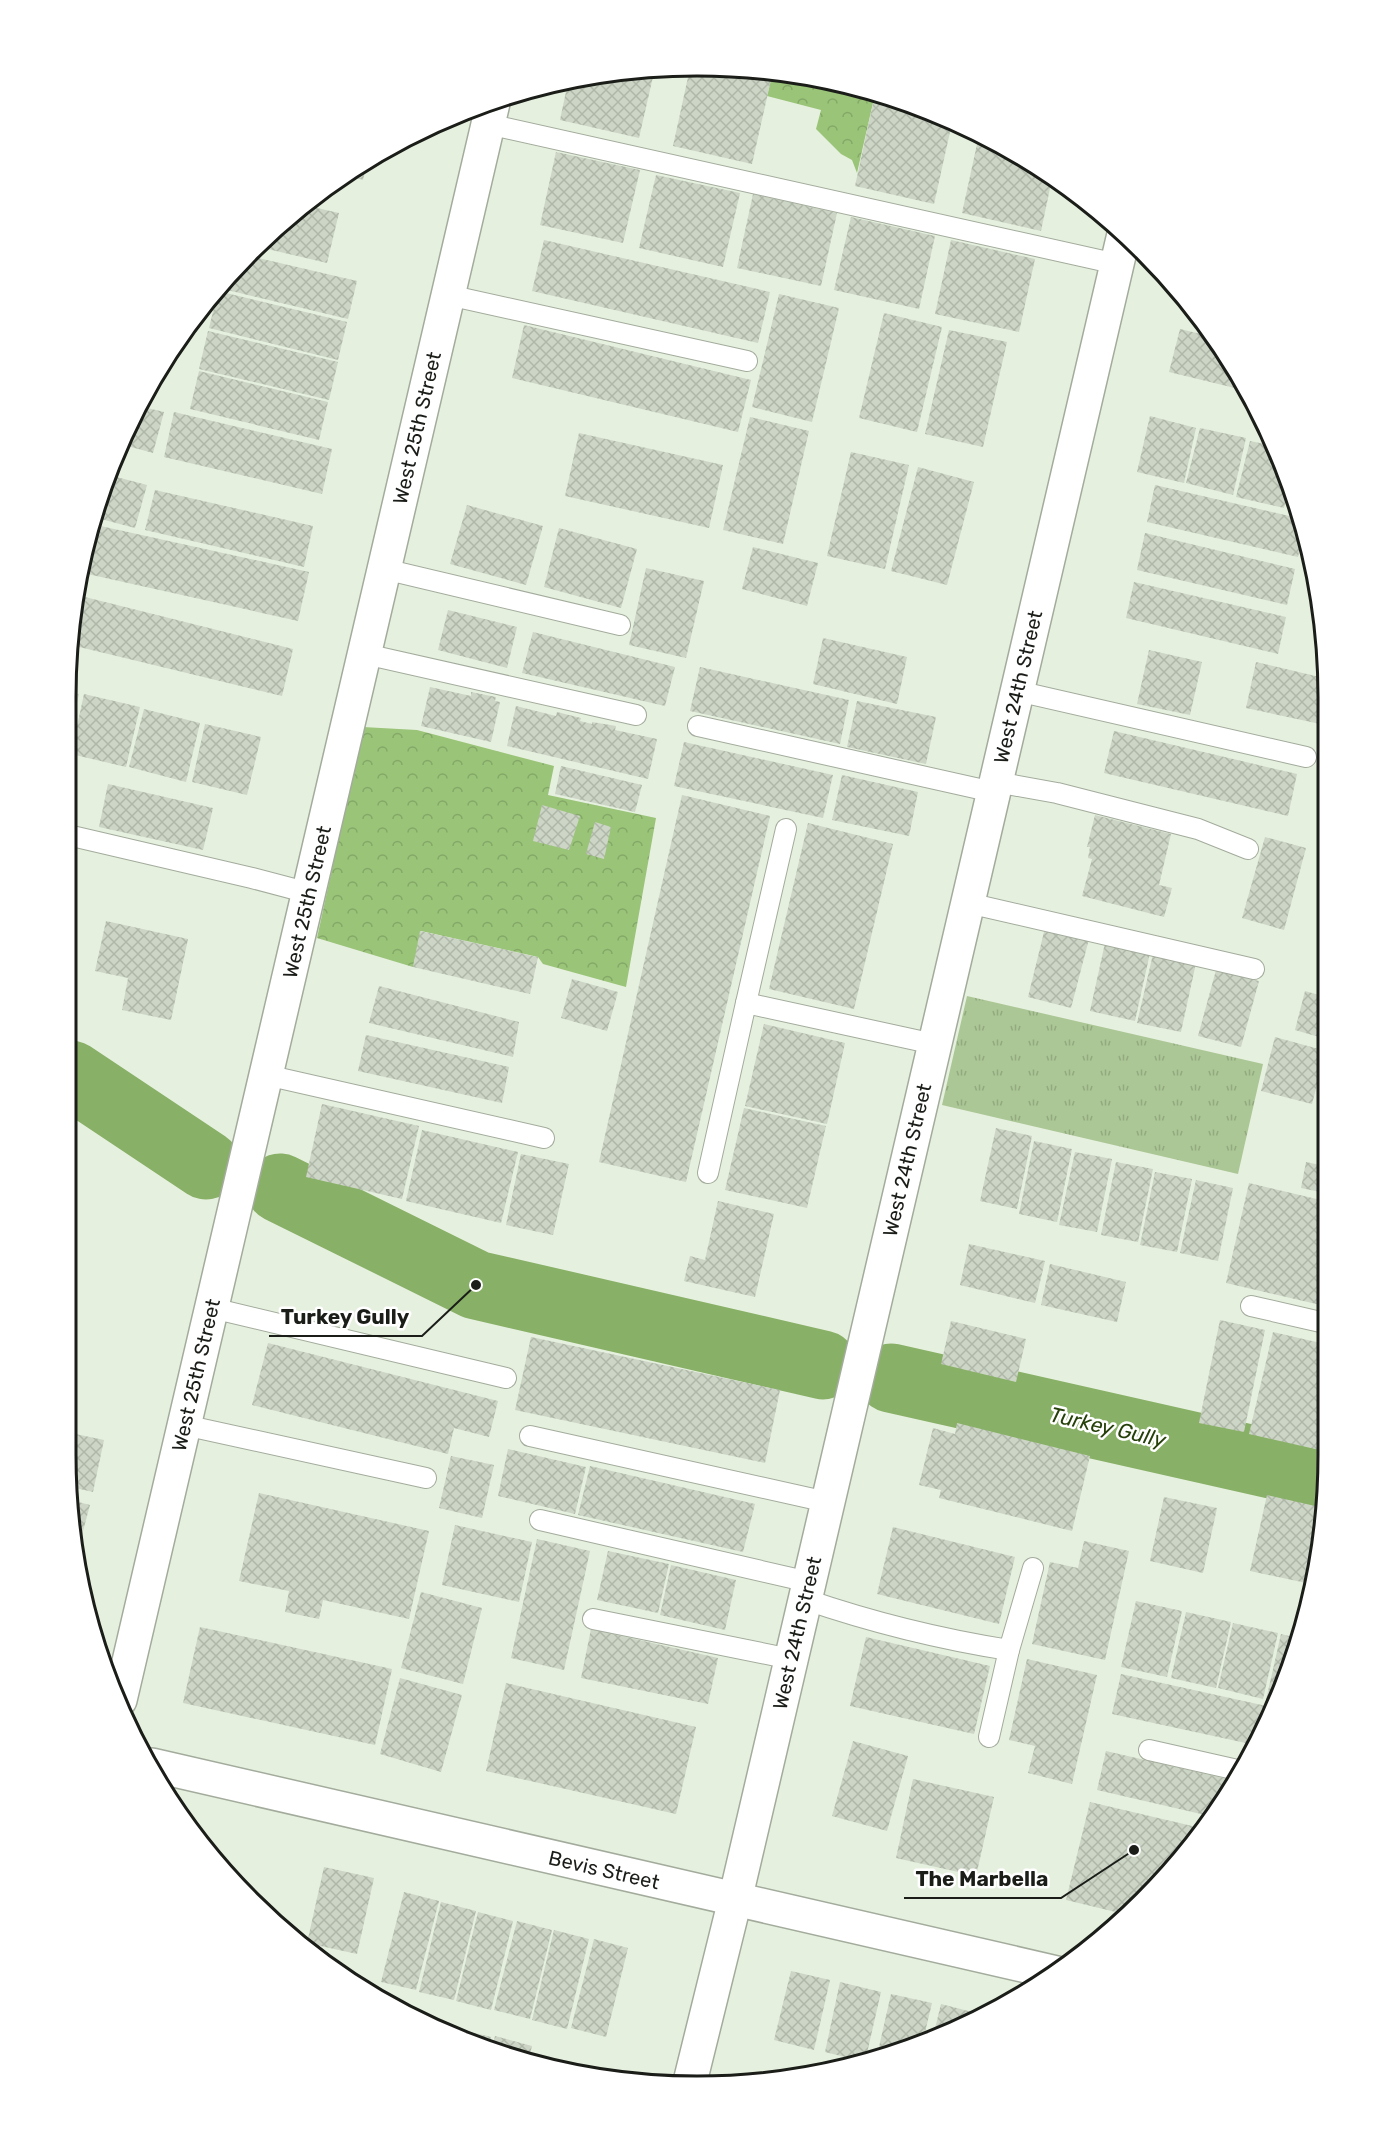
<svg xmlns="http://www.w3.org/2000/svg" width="1395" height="2153" viewBox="0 0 1395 2153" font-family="Rubik,sans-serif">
  <defs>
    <pattern id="grass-tufts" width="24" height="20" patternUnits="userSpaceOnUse" patternTransform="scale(1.5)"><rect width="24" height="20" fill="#abc795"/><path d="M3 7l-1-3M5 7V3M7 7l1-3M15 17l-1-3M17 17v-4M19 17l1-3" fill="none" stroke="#93aa80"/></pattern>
    <pattern id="forest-crowns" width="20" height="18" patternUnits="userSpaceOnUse" patternTransform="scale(1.5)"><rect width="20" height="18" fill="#9ac478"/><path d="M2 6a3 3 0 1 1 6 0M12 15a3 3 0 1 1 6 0" fill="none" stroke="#84a867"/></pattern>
    <pattern id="building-cross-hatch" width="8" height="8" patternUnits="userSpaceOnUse" patternTransform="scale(1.5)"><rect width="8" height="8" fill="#cdd6c6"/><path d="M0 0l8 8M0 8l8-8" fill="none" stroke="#afb7a9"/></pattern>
  </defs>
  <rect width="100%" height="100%" fill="#e6f0df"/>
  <polygon fill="url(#grass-tufts)" points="967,996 1263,1064 1238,1174 942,1105"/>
  <g fill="url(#forest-crowns)">
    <polygon points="773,71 875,94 857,173 852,160 841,154 816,129 821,110 767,96"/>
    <polygon points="363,727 417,730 554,766 548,795 656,818 626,987 543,964 538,957 421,931 413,967 317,938"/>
  </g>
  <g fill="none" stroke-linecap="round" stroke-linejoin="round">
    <g stroke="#88b066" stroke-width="69">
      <polyline points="71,1075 206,1165"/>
      <polyline points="280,1188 476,1285 823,1365"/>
      <polyline points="891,1378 1324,1476"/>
    </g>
  </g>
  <g fill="url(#building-cross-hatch)">
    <polygon points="655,68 639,138 560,120 568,82"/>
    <polygon points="690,68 773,71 752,164 673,146"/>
    <polygon points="875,94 900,99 952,123 934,204 855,186"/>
    <polygon points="979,135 1013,150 1052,179 1041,231 962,213"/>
    <polygon points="556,152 640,170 623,243 540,225"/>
    <polygon points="367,163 363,180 347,175"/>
    <polygon points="656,175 740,193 723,267 639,248"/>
    <polygon points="753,194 837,213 821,286 737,268"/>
    <polygon points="304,205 339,213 327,263 259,247"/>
    <polygon points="851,217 935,236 919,309 834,290"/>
    <polygon points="544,240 770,292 758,343 532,291"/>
    <polygon points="951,240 1035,259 1019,332 935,314"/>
    <polygon points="250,256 357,281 348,319 219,288 222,281"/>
    <polygon points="218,291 347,322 338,360 209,328"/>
    <polygon points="779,294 839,308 812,422 752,407"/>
    <polygon points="884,313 942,327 917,432 859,418"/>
    <polygon points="524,325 751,380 738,432 512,378"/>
    <polygon points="1180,329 1213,337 1244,386 1243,390 1169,372"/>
    <polygon points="949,330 1007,342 983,447 925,434"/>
    <polygon points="208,331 338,362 329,400 199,369"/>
    <polygon points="199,371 328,402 319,440 190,409"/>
    <polygon points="139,406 164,412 153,453 120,444"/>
    <polygon points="174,412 332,449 322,494 164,457"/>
    <polygon points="1150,416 1196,428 1184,483 1137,472"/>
    <polygon points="750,417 809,431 783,544 723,530"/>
    <polygon points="1200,428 1246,438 1233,495 1186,483"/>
    <polygon points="579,433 723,465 709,528 565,496"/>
    <polygon points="1250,441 1274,446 1289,484 1284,508 1236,497"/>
    <polygon points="851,452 909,465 885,569 827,556"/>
    <polygon points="918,467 974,482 947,585 891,571"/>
    <polygon points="109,475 147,485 135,528 97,518"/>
    <polygon points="1155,485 1302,519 1305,528 1298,557 1147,522"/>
    <polygon points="155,490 313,526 304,567 145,530"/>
    <polygon points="1291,490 1294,499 1299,511 1287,508"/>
    <polygon points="467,505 543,526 526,585 450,564"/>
    <polygon points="96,525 309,572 298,621 83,573"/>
    <polygon points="559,528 637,549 621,608 544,587"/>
    <polygon points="1145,533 1295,569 1287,605 1137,570"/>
    <polygon points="753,547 818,563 807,606 742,589"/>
    <polygon points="646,568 704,581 686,658 629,645"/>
    <polygon points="1134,582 1286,617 1278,654 1126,618"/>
    <polygon points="77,595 293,649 282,696 71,645 71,615"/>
    <polygon points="448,610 517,627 507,668 438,650"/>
    <polygon points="533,632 675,667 665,706 522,673"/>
    <polygon points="823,638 907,657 897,704 813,684"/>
    <polygon points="1149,650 1202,662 1190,715 1137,704"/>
    <polygon points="1256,662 1328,679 1327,712 1325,725 1246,708"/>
    <polygon points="700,667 849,700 840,744 690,711"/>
    <polygon points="430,687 471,696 471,692 496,697 495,701 500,702 491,742 421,726"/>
    <polygon points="71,692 79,694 72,722 71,721"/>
    <polygon points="84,694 140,707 126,767 71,754"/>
    <polygon points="857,701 936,717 926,764 847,747"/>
    <polygon points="516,706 556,716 557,712 581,718 580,721 592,724 592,722 616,726 615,730 657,739 648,779 507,746"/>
    <polygon points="144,709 200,723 186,782 129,767"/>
    <polygon points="205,724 261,737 247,795 192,782"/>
    <polygon points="1114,731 1297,774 1288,816 1104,773"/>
    <polygon points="684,742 833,775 823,818 674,786"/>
    <polygon points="561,766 642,785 635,812 555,794"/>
    <polygon points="842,775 918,792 909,836 832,820"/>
    <polygon points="108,784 213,808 203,850 99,827"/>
    <polygon points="682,795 770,816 686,1182 599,1162"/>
    <polygon points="542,805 580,816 569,850 533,841"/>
    <polygon points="1095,815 1171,834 1159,885 1172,888 1164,917 1082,896 1092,859 1088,858 1090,847 1087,847"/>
    <polygon points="595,822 611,827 604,859 586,854"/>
    <polygon points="808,823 893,844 854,1009 769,989"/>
    <polygon points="1265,837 1306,848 1284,930 1242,918"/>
    <polygon points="106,921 188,939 171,1020 122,1010 128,978 95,971"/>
    <polygon points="1045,928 1089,939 1071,1008 1028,997"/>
    <polygon points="420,931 538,957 530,994 413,967"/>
    <polygon points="1105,943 1150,953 1135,1021 1090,1011"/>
    <polygon points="1153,954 1196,963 1181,1032 1137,1023"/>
    <polygon points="1216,970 1259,981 1241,1047 1198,1036"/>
    <polygon points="572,979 618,992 607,1031 561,1018"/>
    <polygon points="379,986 519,1022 513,1057 369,1023"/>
    <polygon points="1305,991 1326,997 1326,1039 1295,1030"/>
    <polygon points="764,1024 845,1043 827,1124 745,1106"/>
    <polygon points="366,1035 509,1067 502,1103 358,1071"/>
    <polygon points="1275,1037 1326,1051 1312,1104 1261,1091"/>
    <polygon points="322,1104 419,1126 402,1199 306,1177"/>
    <polygon points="744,1108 826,1126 807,1208 725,1190"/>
    <polygon points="996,1128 1032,1136 1017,1209 980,1201"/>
    <polygon points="422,1130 518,1152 501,1223 406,1201"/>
    <polygon points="1034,1141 1072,1149 1057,1222 1019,1214"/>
    <polygon points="1075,1152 1112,1159 1097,1232 1059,1225"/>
    <polygon points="521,1154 569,1164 553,1235 506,1225"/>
    <polygon points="1116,1162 1153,1169 1138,1242 1101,1235"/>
    <polygon points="1306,1162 1325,1166 1325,1193 1301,1188"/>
    <polygon points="1155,1172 1192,1179 1177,1252 1140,1245"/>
    <polygon points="1196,1180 1233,1188 1218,1261 1180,1253"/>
    <polygon points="1249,1183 1325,1201 1325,1306 1226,1283"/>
    <polygon points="718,1201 774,1214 755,1297 684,1281 690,1256 705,1260"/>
    <polygon points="969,1244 1045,1261 1035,1303 960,1285"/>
    <polygon points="1050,1264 1126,1282 1117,1322 1041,1305"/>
    <polygon points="1220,1320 1265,1330 1244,1432 1199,1423"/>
    <polygon points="951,1321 1026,1339 1016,1382 941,1364"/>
    <polygon points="1273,1332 1325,1344 1324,1451 1249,1434"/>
    <polygon points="531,1337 780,1390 765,1463 515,1410"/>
    <polygon points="268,1343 498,1401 489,1437 454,1428 448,1454 252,1405"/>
    <polygon points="957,1423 1090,1456 1072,1531 939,1498 941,1490 919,1485 933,1428 955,1434"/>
    <polygon points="71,1433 104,1440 93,1492 71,1487"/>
    <polygon points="508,1449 586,1467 575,1514 498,1496"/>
    <polygon points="451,1456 494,1465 482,1518 439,1508"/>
    <polygon points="590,1466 755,1504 743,1552 578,1515"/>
    <polygon points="259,1493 429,1531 409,1619 323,1600 319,1619 285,1612 289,1591 239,1581"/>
    <polygon points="1267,1495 1324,1508 1324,1538 1311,1584 1250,1571"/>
    <polygon points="1164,1497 1217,1508 1203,1573 1150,1561"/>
    <polygon points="71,1500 90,1505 76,1557 71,1538"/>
    <polygon points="455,1525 532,1542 519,1602 442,1585"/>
    <polygon points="893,1527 1015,1557 999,1624 877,1594"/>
    <polygon points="537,1539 590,1551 564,1670 511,1658"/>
    <polygon points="1084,1541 1129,1551 1105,1660 1032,1644 1050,1562 1078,1568"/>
    <polygon points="608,1551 669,1564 658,1613 597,1600"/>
    <polygon points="671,1565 736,1580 725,1630 660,1615"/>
    <polygon points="421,1592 482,1608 463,1684 401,1668"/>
    <polygon points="1136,1601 1182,1611 1167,1677 1121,1667"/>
    <polygon points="1186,1612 1231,1622 1216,1688 1171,1678"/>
    <polygon points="1233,1623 1278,1633 1263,1699 1218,1688"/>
    <polygon points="200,1627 392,1669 375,1745 183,1703"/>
    <polygon points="591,1629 718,1658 708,1704 581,1678"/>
    <polygon points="1281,1634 1297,1638 1278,1702 1266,1700"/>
    <polygon points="866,1637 990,1666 974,1734 850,1706"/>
    <polygon points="1027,1659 1097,1675 1072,1784 1028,1773 1035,1746 1009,1740"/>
    <polygon points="1121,1674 1275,1708 1255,1745 1112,1714"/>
    <polygon points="400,1678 462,1695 441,1772 380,1754"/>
    <polygon points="506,1683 696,1727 676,1814 486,1771"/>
    <polygon points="853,1741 908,1756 887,1831 832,1816"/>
    <polygon points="1106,1751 1236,1781 1214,1817 1097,1790"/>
    <polygon points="913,1779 994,1797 976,1876 896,1858"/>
    <polygon points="1090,1802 1205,1829 1173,1872 1124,1914 1066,1900"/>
    <polygon points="206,1850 222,1854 219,1866"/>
    <polygon points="324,1867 374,1878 357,1954 307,1943"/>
    <polygon points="404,1892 439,1901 416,1990 381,1982"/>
    <polygon points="441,1902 476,1911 454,2000 419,1992"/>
    <polygon points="478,1912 513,1921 491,2010 456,2001"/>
    <polygon points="517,1921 552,1930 530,2019 494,2010"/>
    <polygon points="554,1930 589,1939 567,2029 532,2020"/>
    <polygon points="594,1939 628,1948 606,2037 571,2028"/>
    <polygon points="791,1971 830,1980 814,2050 774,2040"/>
    <polygon points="840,1982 881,1992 865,2062 825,2052"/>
    <polygon points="891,1994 932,2003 922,2045 876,2060"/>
    <polygon points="941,2004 980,2014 980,2017 932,2041"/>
    <polygon points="455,2028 491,2037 488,2050 453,2035"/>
    <polygon points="495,2036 532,2046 528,2062 491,2052"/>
  </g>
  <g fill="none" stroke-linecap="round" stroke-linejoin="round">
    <g stroke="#a3ac9c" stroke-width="22">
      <g id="lane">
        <polyline points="488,124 1117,264"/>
        <polyline points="448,295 747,361"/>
        <polyline points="384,569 620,625"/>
        <polyline points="365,654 636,715"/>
        <polyline points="1017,691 1306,757"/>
        <polyline points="698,726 993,792"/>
        <polyline points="996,782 1057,793 1198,829 1248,849"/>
        <polyline points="72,836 252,878 309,893"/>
        <polyline points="968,903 1254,969"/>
        <polyline points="746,1003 786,829"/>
        <polyline points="266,1075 544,1138"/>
        <polyline points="708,1173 746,1003 934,1044"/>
        <polyline points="1251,1306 1325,1323"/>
        <polyline points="212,1308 506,1378"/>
        <polyline points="184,1425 426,1478"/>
        <polyline points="530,1436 827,1502"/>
        <polyline points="540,1520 809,1582"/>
        <path d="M 804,1599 C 871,1622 939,1639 1009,1650 L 1033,1568"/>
        <polyline points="593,1619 791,1659"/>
        <polyline points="989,1737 1009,1650"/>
        <polyline points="1149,1750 1242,1771"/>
      </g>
    </g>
    <g stroke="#a3ac9c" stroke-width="36">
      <g id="street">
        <polyline points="120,1700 493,103"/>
        <polyline points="152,1765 1057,1973"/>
      </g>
    </g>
    <g stroke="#a3ac9c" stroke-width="36">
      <polyline id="secondary" points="689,2086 735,1900 1124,234"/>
    </g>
    <use href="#lane" stroke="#fff" stroke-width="20"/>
    <use href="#street" stroke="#fff" stroke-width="33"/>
    <use href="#secondary" stroke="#fff" stroke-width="33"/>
  </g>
  <g text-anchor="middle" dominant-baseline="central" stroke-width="5" stroke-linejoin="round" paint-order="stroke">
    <g font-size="20" fill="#1a1d18" stroke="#fff">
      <text transform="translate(417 428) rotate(-77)">West 25th Street</text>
      <text transform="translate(1018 687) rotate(-77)">West 24th Street</text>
      <text transform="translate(307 902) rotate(-77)">West 25th Street</text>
      <text transform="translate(907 1160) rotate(-77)">West 24th Street</text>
      <text transform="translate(196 1375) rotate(-77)">West 25th Street</text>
      <text transform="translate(797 1633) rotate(-77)">West 24th Street</text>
      <text transform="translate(604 1870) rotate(13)">Bevis Street</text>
    </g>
    <g font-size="21" font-style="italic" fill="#264009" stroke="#fff">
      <text transform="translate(1108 1427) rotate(13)">Turkey Gully</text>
    </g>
  </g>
  <path d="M0 0H1395V2153H0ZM697 76H697A621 621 0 0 1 1318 697V1455A621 621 0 0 1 697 2076H697A621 621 0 0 1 76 1455V697A621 621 0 0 1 697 76Z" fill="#fff" fill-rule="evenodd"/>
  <path fill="none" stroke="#1a1d18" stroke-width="3" d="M697 76H697A621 621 0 0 1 1318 697V1455A621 621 0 0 1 697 2076H697A621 621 0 0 1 76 1455V697A621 621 0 0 1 697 76Z"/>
  <path fill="none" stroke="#1a1d18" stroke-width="2" d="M476 1285L422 1336H269M1134 1850L1061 1898H904"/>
  <g fill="#1a1d18" stroke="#fff" stroke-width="2">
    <circle cx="476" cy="1285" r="6"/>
    <circle cx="1134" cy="1850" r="6"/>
  </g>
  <g font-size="21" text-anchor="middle" font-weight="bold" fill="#1a1d18" stroke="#fff" stroke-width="5" stroke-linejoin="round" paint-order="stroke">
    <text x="345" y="1324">Turkey Gully</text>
    <text x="982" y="1886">The Marbella</text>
  </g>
</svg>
